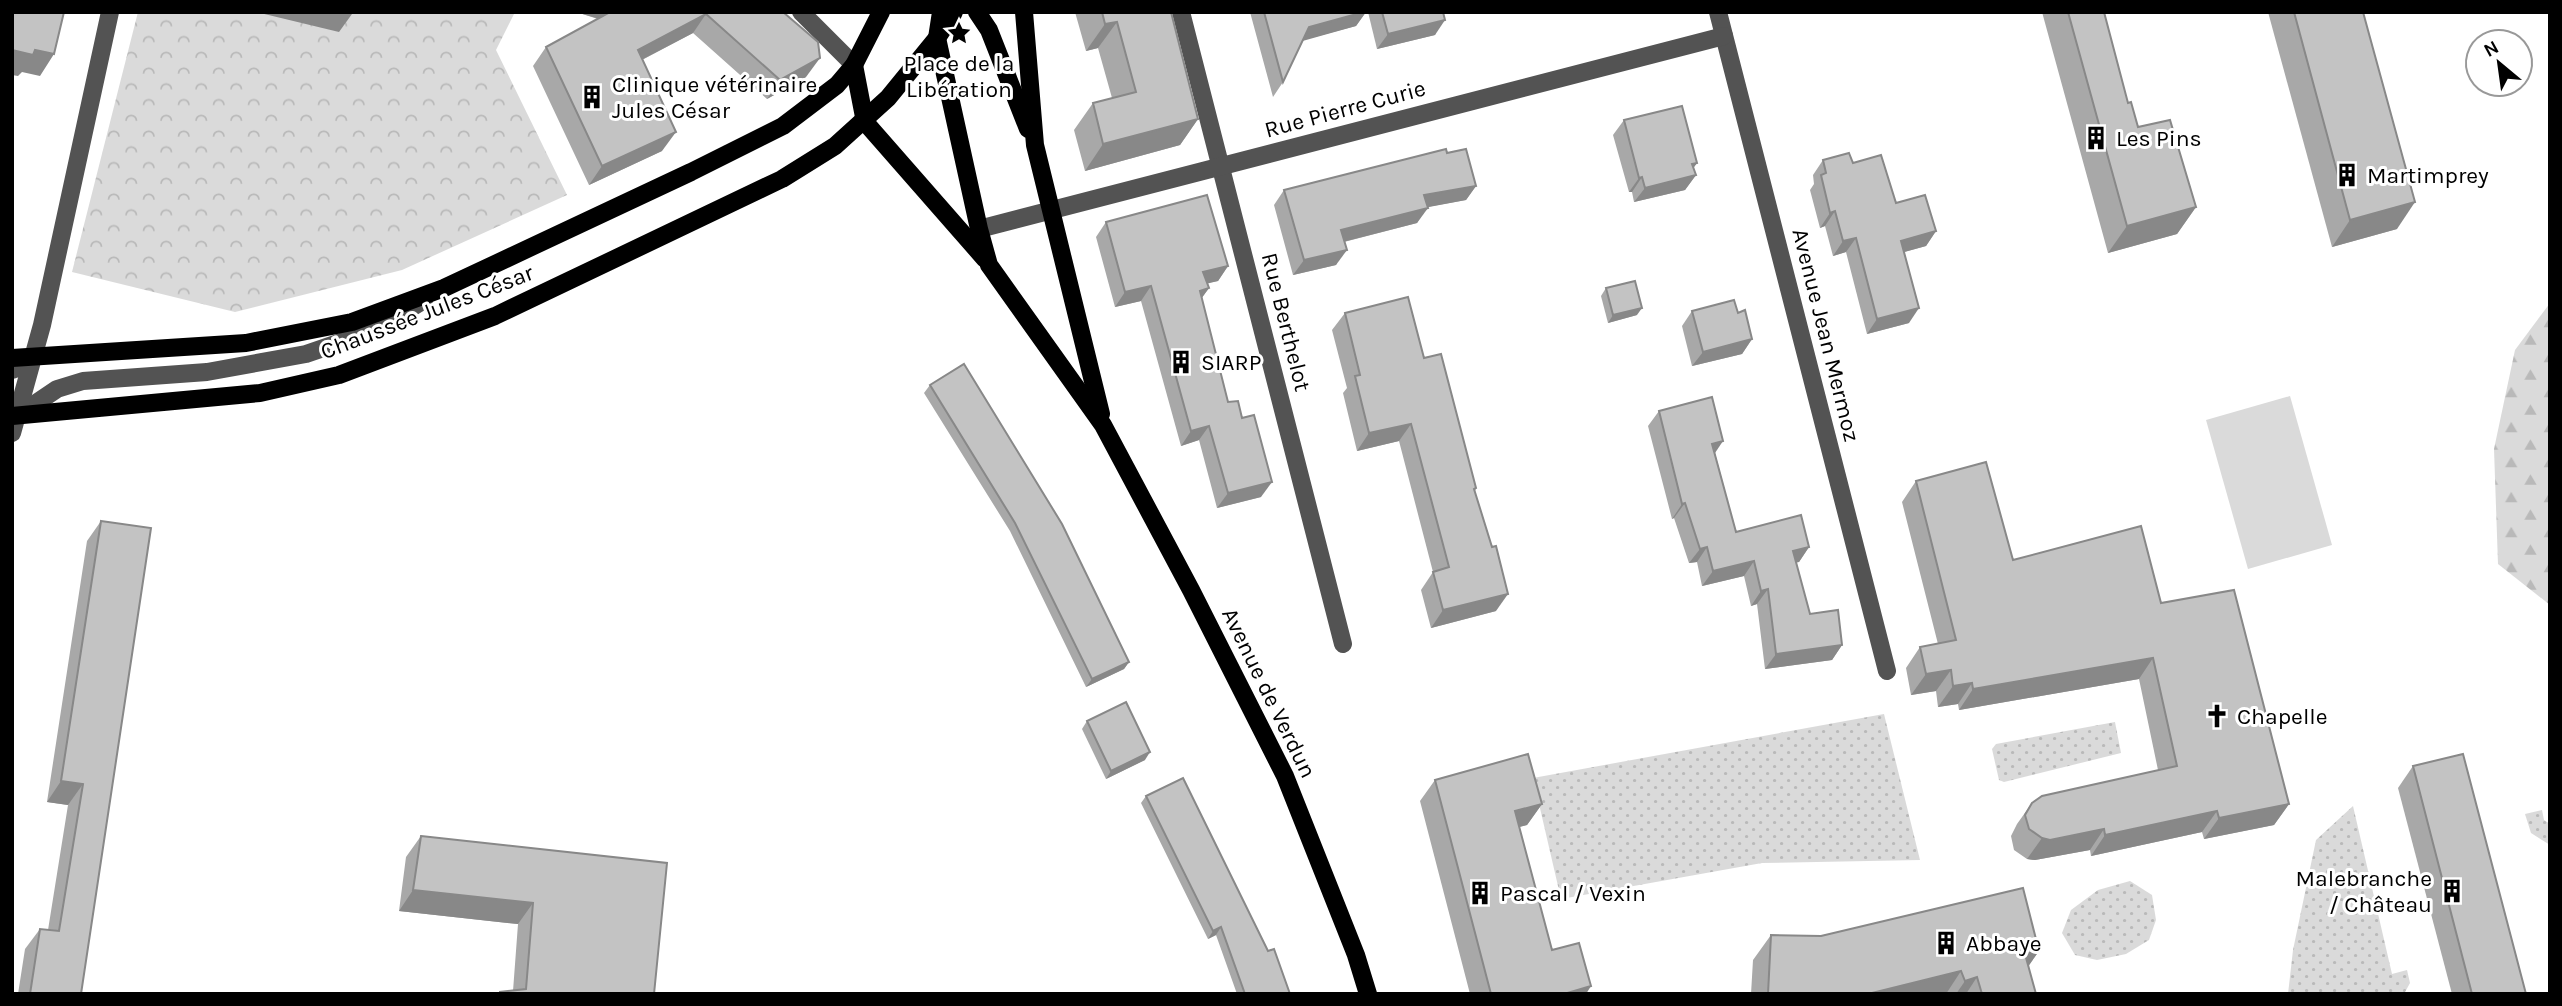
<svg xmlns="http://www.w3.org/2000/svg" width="2562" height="1006" viewBox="0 0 2562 1006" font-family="Karla,sans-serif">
  <defs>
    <pattern id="grass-dots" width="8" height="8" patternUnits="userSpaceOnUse" patternTransform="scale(1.75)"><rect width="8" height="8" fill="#dadada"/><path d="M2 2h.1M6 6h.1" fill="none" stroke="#b9b9b9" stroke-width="1.8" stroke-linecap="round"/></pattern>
    <pattern id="forest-firs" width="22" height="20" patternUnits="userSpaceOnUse" patternTransform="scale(1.75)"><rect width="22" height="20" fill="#dadada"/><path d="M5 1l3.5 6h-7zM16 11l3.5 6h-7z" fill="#b9b9b9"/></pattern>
    <pattern id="park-crowns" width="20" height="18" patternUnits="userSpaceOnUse" patternTransform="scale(1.75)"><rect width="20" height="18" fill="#dadada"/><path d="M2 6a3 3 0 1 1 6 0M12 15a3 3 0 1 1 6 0" fill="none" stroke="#b9b9b9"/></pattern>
  </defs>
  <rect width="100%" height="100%" fill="#fff"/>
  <g fill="url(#grass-dots)">
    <polygon points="1884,714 1920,860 1762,863 1561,899 1533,778"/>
    <polygon points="2115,722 2121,753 2004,782 1999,780 1992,749 1996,744"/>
    <polygon points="2353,806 2392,974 2407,970 2410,983 2404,994 2288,994 2293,950 2316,840"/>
    <polygon points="2542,810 2544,820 2550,824 2550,845 2531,833 2525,814"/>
    <polygon points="2130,881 2152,895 2156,920 2149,940 2126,954 2097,960 2075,955 2062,933 2071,910 2098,890"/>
  </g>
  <polygon fill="url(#forest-firs)" points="2550,303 2550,605 2498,564 2494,449 2515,350"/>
  <polygon fill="url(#park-crowns)" points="138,12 515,12 496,50 567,195 402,270 235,312 72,272"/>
  <polygon fill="#dadada" points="2290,396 2332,545 2248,569 2206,420"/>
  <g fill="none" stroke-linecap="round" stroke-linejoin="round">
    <g stroke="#535353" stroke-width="18">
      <polyline points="801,12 854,65"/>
      <polyline points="1181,12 1343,644"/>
      <polyline points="1718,12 1887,671"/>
      <polyline points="979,229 1724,36"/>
      <polyline points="12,370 21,367 33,356"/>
      <polyline points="17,416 57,389 83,381 207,372 306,354 373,331 424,300"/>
      <polyline points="12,433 42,325 110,12"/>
    </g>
    <g stroke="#000" stroke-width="18">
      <polyline points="941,12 937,38 979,229 989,265 1103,425 1191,590 1285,776 1356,955 1368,994"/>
      <polyline points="977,12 989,30 1028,129"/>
      <polyline points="1024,12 1035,145 1101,414"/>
      <polyline points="854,65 865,122 985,259"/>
      <polyline points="12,358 246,343 352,322 444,288 691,172 783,126 837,85 854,65 881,12"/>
      <polyline points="12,416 260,393 339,375 495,316 782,179 835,146 888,98 937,38 954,12"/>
    </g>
  </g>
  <g fill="#a8a8a8">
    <polygon points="576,12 783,12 806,77 767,99 693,33 642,60 662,151 589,185 533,66 546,47 598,19"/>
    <polygon points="1075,12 1171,12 1198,119 1180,145 1085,171 1074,130 1093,103 1112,98 1098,48 1086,51"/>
    <polygon points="1250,12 1366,12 1356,26 1303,40 1283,82 1273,97"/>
    <polygon points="1368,12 1443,12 1435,35 1377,49"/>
    <polygon points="2042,12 2104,12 2128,103 2138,127 2196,207 2177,234 2108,253"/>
    <polygon points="2268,12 2363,12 2397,229 2332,247"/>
    <polygon points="1624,120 1697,163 1693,168 1696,175 1685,190 1634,202 1632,192 1629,192 1613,135"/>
    <polygon points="1447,153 1476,186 1466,200 1427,207 1417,223 1344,242 1336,265 1293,275 1274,205 1284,190"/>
    <polygon points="1823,160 1853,163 1896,203 1936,231 1926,246 1904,252 1909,323 1867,334 1846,252 1833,256 1825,226 1820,228 1810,190 1814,184 1813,175"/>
    <polygon points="1106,222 1228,266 1218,281 1207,283 1209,288 1201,299 1228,402 1261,497 1217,508 1199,440 1181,446 1141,301 1115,307 1096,237"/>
    <polygon points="1606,288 1637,315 1608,323 1601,296"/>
    <polygon points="1692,311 1738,313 1752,339 1742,354 1692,366 1682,326"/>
    <polygon points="1345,313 1424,358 1476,488 1475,491 1496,611 1431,628 1421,590 1433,572 1399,441 1357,451 1343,393 1347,388 1332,330"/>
    <polygon points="930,385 1129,662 1124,669 1086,687 1010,531 924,393"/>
    <polygon points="1659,411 1715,453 1736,532 1809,547 1799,562 1796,562 1810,614 1842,645 1832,660 1765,669 1757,604 1751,606 1744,576 1702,586 1697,562 1689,563 1674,518 1672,519 1648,426"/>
    <polygon points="1916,481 2013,560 2161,603 2289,804 2274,825 2204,839 2202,832 2091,856 2090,850 2035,860 2027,859 2014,850 2011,836 2017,824 2032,803 2158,770 2139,679 1959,710 1958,704 1938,707 1936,691 1911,695 1906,668 1920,647 1938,644 1902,502"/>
    <polygon points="101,521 81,994 18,994 25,949 40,929 48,930 68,805 47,802 87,541"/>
    <polygon points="1087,721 1145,760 1106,779 1082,729"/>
    <polygon points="2413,766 2526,994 2452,994 2398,788"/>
    <polygon points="1435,780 1542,804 1527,825 1519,827 1552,950 1586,994 1470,994 1420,801"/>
    <polygon points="1146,796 1290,994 1237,994 1216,935 1208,939 1141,803"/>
    <polygon points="421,836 667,863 654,994 499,994 500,992 513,991 518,924 399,911 406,857"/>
    <polygon points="1771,935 2039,951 2028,966 2036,994 1751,994 1753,960"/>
  </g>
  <g fill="#888">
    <polygon points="256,12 345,12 352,14 339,32"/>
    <polygon points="576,12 620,12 613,23"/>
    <polygon points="1364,12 1366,12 1356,26 1299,42 1309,27"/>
    <polygon points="706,14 693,33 624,69 638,50"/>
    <polygon points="1445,20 1435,35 1377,49 1388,34"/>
    <polygon points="1117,22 1098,48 1086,51 1105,24"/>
    <polygon points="12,50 35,50 54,54 40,76 22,72 18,76 12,75"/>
    <polygon points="820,58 806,77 767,99 780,80"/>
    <polygon points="1198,119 1180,145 1085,171 1103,144"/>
    <polygon points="676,132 662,151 589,185 602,166"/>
    <polygon points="1697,163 1687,177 1696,175 1685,190 1634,202 1645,188 1692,164"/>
    <polygon points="1642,177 1632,192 1629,192 1639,178"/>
    <polygon points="1476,186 1466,200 1413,210 1424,195"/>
    <polygon points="2415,202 2397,229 2332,247 2350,220"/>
    <polygon points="2196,207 2177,234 2108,253 2127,226"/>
    <polygon points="1428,208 1417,223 1331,245 1341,230"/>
    <polygon points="1835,211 1825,226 1820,228 1830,213"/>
    <polygon points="1936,231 1926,246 1890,256 1901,241"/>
    <polygon points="1856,238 1846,252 1833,256 1843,241"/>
    <polygon points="1347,250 1336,265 1293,275 1304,260"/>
    <polygon points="1228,266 1218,281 1193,287 1203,272"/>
    <polygon points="1151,286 1141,301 1115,307 1125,292"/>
    <polygon points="1209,288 1198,303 1200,291"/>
    <polygon points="1642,308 1637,315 1608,323 1613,315"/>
    <polygon points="1919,308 1909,323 1867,334 1877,319"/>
    <polygon points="1752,339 1742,354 1692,366 1703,352"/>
    <polygon points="1411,424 1399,441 1357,451 1369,433"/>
    <polygon points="1209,426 1199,440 1181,446 1191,431"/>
    <polygon points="1723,441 1713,456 1712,444"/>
    <polygon points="1272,482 1261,497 1217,508 1228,493"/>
    <polygon points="1685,503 1674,518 1672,519 1682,504"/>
    <polygon points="1707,547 1697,562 1689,563 1700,549"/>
    <polygon points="1809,547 1799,562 1783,566 1793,551"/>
    <polygon points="1754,561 1744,576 1702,586 1713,571"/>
    <polygon points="1768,589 1757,604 1751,606 1761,591"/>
    <polygon points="1508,594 1496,611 1431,628 1443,610"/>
    <polygon points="1842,645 1832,660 1765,669 1776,654"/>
    <polygon points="2153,658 2139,679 1959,710 1973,689"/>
    <polygon points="1129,662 1124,669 1086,687 1092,679"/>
    <polygon points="1951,670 1936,691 1911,695 1926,674"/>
    <polygon points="1972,683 1958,704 1938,707 1953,686"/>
    <polygon points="1150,752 1145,760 1106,779 1111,771"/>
    <polygon points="61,781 83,784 68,805 47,802"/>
    <polygon points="1542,804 1527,825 1500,832 1515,811"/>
    <polygon points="2289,804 2274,825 2204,839 2219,818"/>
    <polygon points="2217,811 2202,832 2091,856 2105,835"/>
    <polygon points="2104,829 2090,850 2035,860 2027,859 2042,838"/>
    <polygon points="413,890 533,903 518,924 399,911"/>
    <polygon points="1221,927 1216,935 1208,939 1213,931"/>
    <polygon points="2039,951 2021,977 2025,954"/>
    <polygon points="1961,971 1946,994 1868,994"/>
    <polygon points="1977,977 1966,994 1956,994 1965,981"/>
    <polygon points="1591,986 1586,994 1564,994"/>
  </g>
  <g fill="#c3c3c3" stroke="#888" stroke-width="2">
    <polygon points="12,12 64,12 54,54 35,50 33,55 12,50"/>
    <polygon points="610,12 783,12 818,42 820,58 780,80 706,14 638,50 676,132 602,166 546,47"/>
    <polygon points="1102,12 1171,12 1198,119 1103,144 1093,103 1136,92 1117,22 1105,24"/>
    <polygon points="1264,12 1364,12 1309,27 1283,82"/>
    <polygon points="1382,12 1443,12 1445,20 1388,34"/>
    <polygon points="2068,12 2104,12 2128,103 2131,102 2138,127 2170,120 2196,207 2127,226"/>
    <polygon points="2294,12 2363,12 2415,202 2350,220"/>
    <polygon points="1682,106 1697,163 1692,164 1696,175 1645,188 1642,177 1639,178 1624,120"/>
    <polygon points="1446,149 1447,153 1466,149 1476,186 1424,195 1428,208 1341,230 1347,250 1304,260 1284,190"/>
    <polygon points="1849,153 1853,163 1881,155 1896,203 1925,195 1936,231 1901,241 1919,308 1877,319 1856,238 1843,241 1835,211 1830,213 1821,175 1826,173 1823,160"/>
    <polygon points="1207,195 1228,266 1203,272 1209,288 1200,291 1228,402 1238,401 1242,418 1254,415 1272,482 1228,493 1209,426 1191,431 1151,286 1125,292 1106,222"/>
    <polygon points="1635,281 1642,308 1613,315 1606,288"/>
    <polygon points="1408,297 1424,358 1441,354 1476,488 1474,489 1492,547 1496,546 1508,594 1443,610 1433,572 1449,567 1411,424 1369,433 1355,376 1360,375 1345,313"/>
    <polygon points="1734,300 1738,313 1745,310 1752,339 1703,352 1692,311"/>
    <polygon points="964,364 1062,524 1129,662 1092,679 1015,523 930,385"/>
    <polygon points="1712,397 1723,441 1712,444 1736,532 1801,515 1809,547 1793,551 1810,614 1838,610 1842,645 1776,654 1768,589 1761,591 1754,561 1713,571 1707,547 1700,549 1685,503 1682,504 1659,411"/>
    <polygon points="1986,462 2013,560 2141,526 2161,603 2234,590 2289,804 2219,818 2217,811 2105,835 2104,829 2050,840 2042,838 2029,829 2025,815 2032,803 2042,796 2177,766 2153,658 1973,689 1972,683 1953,686 1951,670 1926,674 1920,647 1956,640 1916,481"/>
    <polygon points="101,521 151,528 81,994 30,994 40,929 59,931 83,784 61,781"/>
    <polygon points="1126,702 1150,752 1111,771 1087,721"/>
    <polygon points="1528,754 1542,804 1515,811 1552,950 1579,943 1591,986 1564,994 1491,994 1435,780"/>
    <polygon points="2463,754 2526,994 2472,994 2413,766"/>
    <polygon points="1183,778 1268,951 1274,949 1290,994 1245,994 1221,927 1213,931 1146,796"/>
    <polygon points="421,836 667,863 654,994 500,994 500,992 526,989 533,903 413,890"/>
    <polygon points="2023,888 2039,951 2025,954 2036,994 1982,994 1977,977 1965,981 1961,971 1868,994 1768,994 1771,935 1821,936"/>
  </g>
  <defs>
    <g id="sight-bare" transform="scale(1.89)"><path d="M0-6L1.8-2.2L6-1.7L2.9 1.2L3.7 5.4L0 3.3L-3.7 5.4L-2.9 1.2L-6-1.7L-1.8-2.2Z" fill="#000" stroke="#fff" stroke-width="2.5" paint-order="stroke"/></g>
    <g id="building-bare" transform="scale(1.89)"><path d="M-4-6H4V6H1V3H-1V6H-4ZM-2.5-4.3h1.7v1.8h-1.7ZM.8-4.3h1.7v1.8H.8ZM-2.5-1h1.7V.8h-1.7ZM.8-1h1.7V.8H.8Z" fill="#000" stroke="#fff" stroke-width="2.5" paint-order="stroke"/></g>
    <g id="church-bare" transform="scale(1.89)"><path d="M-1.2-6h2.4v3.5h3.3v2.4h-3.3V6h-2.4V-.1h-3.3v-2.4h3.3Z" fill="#000" stroke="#fff" stroke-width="2.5" paint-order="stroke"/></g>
  </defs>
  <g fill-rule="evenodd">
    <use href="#sight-bare" x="959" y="33"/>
    <use href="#building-bare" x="592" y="97"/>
    <use href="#building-bare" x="2096" y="138"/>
    <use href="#building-bare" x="2347" y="175"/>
    <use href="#building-bare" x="1181" y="362"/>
    <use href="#church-bare" x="2217" y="716"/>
    <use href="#building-bare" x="2452" y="891"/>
    <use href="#building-bare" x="1480" y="893"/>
    <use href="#building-bare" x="1946" y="943"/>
  </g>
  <g text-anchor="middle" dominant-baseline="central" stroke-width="6" stroke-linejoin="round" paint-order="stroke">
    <g font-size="23" fill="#000" stroke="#fff" text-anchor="start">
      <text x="959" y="63" text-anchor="middle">Place de la<tspan x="959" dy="26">Libération</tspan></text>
      <text x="612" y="84">Clinique vétérinaire<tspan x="612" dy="26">Jules César</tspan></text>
      <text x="2116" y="138">Les Pins</text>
      <text x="2367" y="175">Martimprey</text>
      <text x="1201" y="362">SIARP</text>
      <text x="2237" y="716">Chapelle</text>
      <text x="2432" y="878" text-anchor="end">Malebranche<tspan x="2432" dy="26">/ Château</tspan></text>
      <text x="1500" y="893">Pascal / Vexin</text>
      <text x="1966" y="943">Abbaye</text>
    </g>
    <g font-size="23" fill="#000" stroke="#fff">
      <text transform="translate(1345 109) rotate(-15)">Rue Pierre Curie</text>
      <text transform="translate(427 312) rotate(-21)">Chaussée Jules César</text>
      <text transform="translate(1286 322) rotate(76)">Rue Berthelot</text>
      <text transform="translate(1826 335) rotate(76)">Avenue Jean Mermoz</text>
      <text transform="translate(1269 693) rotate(64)">Avenue de Verdun</text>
    </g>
  </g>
  <rect width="2562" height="1006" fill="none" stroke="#000000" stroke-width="28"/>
  <g transform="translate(2499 63) rotate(331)"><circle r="33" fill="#ffffff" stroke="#999999" stroke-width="2"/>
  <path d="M0-5L12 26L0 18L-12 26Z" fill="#000000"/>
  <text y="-10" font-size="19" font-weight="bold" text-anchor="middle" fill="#000000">N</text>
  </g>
</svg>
